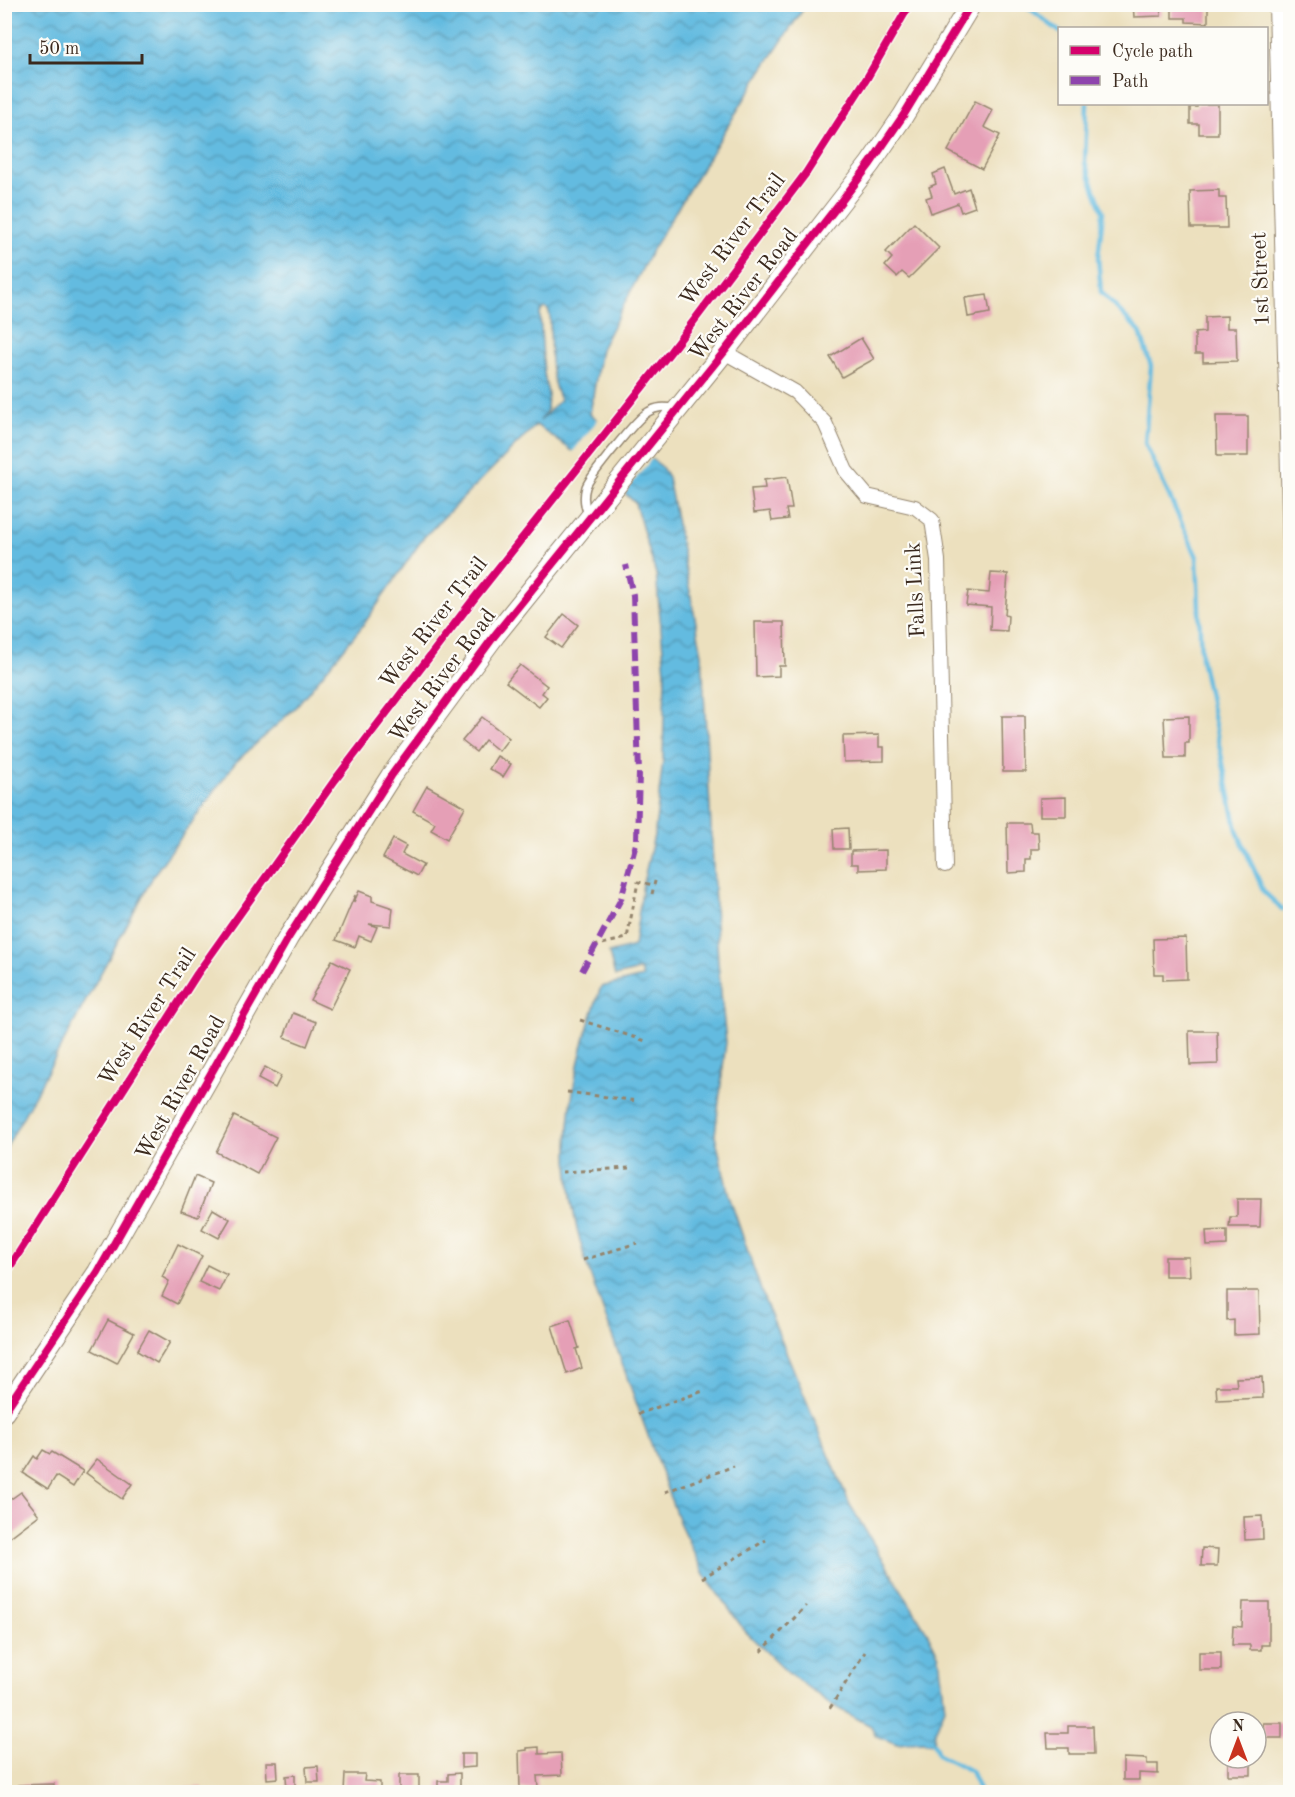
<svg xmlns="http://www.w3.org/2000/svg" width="1295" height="1797" viewBox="0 0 1295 1797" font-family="'Old Standard TT',serif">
  <defs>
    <pattern id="water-waves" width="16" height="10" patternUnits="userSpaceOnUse" patternTransform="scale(1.5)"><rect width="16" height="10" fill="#63bbe0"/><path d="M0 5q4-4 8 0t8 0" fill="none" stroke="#5398b5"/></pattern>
  </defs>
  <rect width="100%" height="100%" fill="#fdfcf7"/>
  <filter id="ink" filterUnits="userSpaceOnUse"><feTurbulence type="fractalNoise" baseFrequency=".0167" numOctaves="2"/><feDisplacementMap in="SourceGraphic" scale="12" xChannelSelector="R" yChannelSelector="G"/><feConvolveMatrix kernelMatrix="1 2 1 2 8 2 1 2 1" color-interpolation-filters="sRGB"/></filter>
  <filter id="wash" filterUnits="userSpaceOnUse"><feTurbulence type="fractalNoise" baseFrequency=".008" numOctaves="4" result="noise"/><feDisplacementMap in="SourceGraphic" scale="24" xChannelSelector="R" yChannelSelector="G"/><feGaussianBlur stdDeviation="1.35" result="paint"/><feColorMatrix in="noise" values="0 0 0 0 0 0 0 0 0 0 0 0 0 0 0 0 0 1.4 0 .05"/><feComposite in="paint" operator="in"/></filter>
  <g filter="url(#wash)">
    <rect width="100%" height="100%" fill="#ece0be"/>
    <path fill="url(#water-waves)" stroke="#4f727f" stroke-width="1.5" fill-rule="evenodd" d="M 5,5 L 806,5 L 761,72 L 653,248 L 601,349 L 590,414 L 661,466 L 668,477 L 702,654 L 718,962 L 726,1042 L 715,1135 L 729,1196 L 764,1299 L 850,1505 L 928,1634 L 939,1656 L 945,1708 L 935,1731 L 934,1744 L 922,1742 L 897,1744 L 876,1736 L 871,1726 L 832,1705 L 787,1672 L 745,1631 L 705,1576 L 679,1522 L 585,1260 C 582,1246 577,1233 575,1219 C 558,1140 574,1062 601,987 L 643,977 L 640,970 L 615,976 L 609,953 L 634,946 L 643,883 L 655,831 L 663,759 L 665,672 L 656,574 L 635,503 L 606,475 L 536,425 L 424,537 L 364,624 L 294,709 L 235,763 L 155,873 L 5,1150 ZM 545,308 L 548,310 L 550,315 C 551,342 548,375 560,400 L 540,421 L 547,410 L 548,394 L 544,373 L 540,315 L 541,311 Z"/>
    <polygon fill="#ece0be" points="600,417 653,457 623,495 604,477 571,454"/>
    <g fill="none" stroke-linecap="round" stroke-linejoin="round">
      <g stroke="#63bbe0" stroke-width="4.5">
        <polyline points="1024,4 1060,32"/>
        <polyline points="1087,104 1085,163 1103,212 1098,258 1101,292 1140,332 1151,366 1145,443 1197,557 1201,658 1237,831 1264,892 1282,909"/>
        <polyline points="934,1744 938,1754 971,1771 980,1792"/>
      </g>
    </g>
    <g id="blocks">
      <g fill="#e59fb6">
        <polygon points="1133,4 1160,4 1161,16 1134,17"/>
        <polygon points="1172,4 1208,4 1208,23 1186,22 1186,18 1172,18"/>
        <polygon points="975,101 993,110 984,127 1000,135 982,169 948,151"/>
        <polygon points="1197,104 1218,104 1218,134 1199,134 1199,124 1190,124 1190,107 1197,107"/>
        <polygon points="945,169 954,194 969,188 975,207 961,212 958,203 931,213 926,198 932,196 929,187 936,184 933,174"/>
        <polygon points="1219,190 1219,198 1226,198 1227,228 1191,228 1190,191"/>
        <polygon points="914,223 939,248 909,278 902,272 897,277 885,266 892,258 886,252"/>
        <polygon points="987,295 990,313 968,317 965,298"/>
        <polygon points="1227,316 1227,328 1236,328 1237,361 1203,362 1203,354 1195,354 1195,333 1205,332 1205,317"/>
        <polygon points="861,338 874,359 842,377 830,357"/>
        <polygon points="1216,416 1248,416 1248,456 1217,456"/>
        <polygon points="787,477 792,509 786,509 788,519 772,521 770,511 754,513 751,489 765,488 764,480"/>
        <polygon points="991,573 1008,574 1005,615 1008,616 1007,631 990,630 991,607 966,605 968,591 989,593"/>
        <polygon points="564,614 578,625 561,648 546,637"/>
        <polygon points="755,622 784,622 785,666 779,666 779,676 756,677"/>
        <polygon points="520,665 547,686 542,693 547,697 539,707 506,682"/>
        <polygon points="1002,716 1025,716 1026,772 1003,772"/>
        <polygon points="1189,716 1189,743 1185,743 1185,758 1166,758 1164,717"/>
        <polygon points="482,717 509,738 499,751 485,740 476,752 462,741"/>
        <polygon points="879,735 879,747 884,747 884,761 844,762 843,736"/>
        <polygon points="497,756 511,764 503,777 489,769"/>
        <polygon points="427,786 465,807 447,839 431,830 435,823 413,811"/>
        <polygon points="1066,797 1066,816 1040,816 1040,798"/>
        <polygon points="1007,823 1030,823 1031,832 1038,832 1039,849 1031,849 1031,859 1026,859 1026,872 1008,873"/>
        <polygon points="848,828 849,849 834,849 833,829"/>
        <polygon points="393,839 406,846 402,854 423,865 417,876 383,858"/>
        <polygon points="886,850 886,869 858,870 858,864 851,864 851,851"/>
        <polygon points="359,891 372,896 372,901 393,908 391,926 369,924 377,927 371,941 359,936 355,947 336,940 355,895 354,902"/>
        <polygon points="1186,938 1187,979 1163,980 1163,974 1154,974 1153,939"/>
        <polygon points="332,960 350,969 330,1009 310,1000"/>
        <polygon points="293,1013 316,1022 307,1046 284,1037"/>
        <polygon points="1189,1031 1217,1031 1218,1064 1190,1065"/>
        <polygon points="265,1067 281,1076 275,1088 258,1079"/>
        <polygon points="234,1116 276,1137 257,1174 216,1152"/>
        <polygon points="195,1176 211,1183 198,1217 181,1211"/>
        <polygon points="1237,1199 1261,1199 1260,1227 1229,1227 1230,1217 1237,1217"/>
        <polygon points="213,1209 230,1219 219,1238 202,1229"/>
        <polygon points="1227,1230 1227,1245 1207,1246 1206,1231"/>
        <polygon points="178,1244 202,1256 177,1304 162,1296 169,1281 162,1277"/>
        <polygon points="1165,1257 1189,1257 1190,1276 1165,1276"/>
        <polygon points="207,1265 227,1275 219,1291 199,1282"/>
        <polygon points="1227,1291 1259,1291 1260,1334 1234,1335 1234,1320 1227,1321"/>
        <polygon points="108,1320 134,1333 117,1363 92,1350"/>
        <polygon points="570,1320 579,1348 576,1349 582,1368 567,1374 552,1326"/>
        <polygon points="149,1330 170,1342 157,1363 137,1351"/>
        <polygon points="1262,1377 1263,1398 1217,1400 1216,1386 1237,1386 1236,1378"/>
        <polygon points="43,1450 50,1454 52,1452 83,1471 73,1487 56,1476 48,1489 23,1473 34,1456 37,1459"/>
        <polygon points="97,1459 132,1484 122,1499 86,1473"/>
        <polygon points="21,1492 39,1515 6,1540 4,1504"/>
        <polygon points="1262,1516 1263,1539 1245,1540 1244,1517"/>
        <polygon points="1202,1548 1218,1549 1217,1566 1201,1566"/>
        <polygon points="1243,1602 1269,1602 1269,1645 1261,1645 1261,1650 1250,1650 1250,1645 1232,1645 1233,1626 1242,1627"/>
        <rect x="1199" y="1652" width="22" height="18"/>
        <polygon points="1263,1723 1282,1723 1282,1738 1264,1738"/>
        <polygon points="1068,1726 1093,1726 1094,1754 1069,1754 1069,1748 1048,1748 1047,1733 1068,1733"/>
        <polygon points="539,1747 539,1754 561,1753 562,1775 537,1776 538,1788 520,1789 519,1751 527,1750 527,1748"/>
        <polygon points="461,1754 475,1754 475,1767 461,1768"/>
        <polygon points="1123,1758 1147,1759 1147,1764 1158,1764 1158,1774 1139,1773 1139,1780 1123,1780"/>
        <rect x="1228" y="1758" width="23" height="17"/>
        <polygon points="266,1762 277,1762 278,1778 267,1779"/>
        <polygon points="318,1766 319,1782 307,1782 306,1767"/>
        <polygon points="460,1773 460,1792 438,1792 438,1781 448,1781 448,1774"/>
        <polygon points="345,1774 365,1774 364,1781 380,1782 380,1792 344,1792"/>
        <polygon points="295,1775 295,1789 308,1788 308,1792 287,1792 286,1776"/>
        <rect x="399" y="1775" width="20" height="17"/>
        <polygon points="54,1784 54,1792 19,1792 18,1785"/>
        <polygon points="203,1787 203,1792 184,1792 184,1788"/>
      </g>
    </g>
  </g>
  <g filter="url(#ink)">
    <use href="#blocks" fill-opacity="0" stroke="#94856e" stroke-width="1.5"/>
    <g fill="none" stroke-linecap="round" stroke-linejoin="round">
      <g stroke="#94856e" stroke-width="10">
        <g id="lane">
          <polyline points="1276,20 1290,19"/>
          <path d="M 588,514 C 584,505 583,497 586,487 C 590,476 638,417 648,412 C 657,406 665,407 675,408"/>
        </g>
      </g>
      <g stroke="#94856e" stroke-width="16">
        <g id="street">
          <polyline points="1276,4 1290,551"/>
          <polyline points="724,352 795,392 825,423 846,471 867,496 915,507 932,520 938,560 945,866"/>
        </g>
      </g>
      <g stroke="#94856e" stroke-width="22">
        <polyline id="secondary" points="4,1412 98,1272 288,938 391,776 495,635 724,352 870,164 903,116 971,4"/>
      </g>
      <g stroke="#94856e" stroke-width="3" stroke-dasharray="4.5 4.5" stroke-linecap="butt">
        <polyline points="652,894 656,877"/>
        <polyline points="594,946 627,938 638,882 654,885"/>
        <polyline points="580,1020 646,1041"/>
        <polyline points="567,1092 638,1101"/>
        <polyline points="562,1172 629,1168"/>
        <polyline points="583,1260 637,1243"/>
        <polyline points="638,1414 706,1390"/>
        <polyline points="665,1492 734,1466"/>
        <polyline points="702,1578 766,1540"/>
        <polyline points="761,1652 806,1606"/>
        <polyline points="830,1708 865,1652"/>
      </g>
      <use href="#lane" stroke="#fff" stroke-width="7"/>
      <use href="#street" stroke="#fff" stroke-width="14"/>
      <use href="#secondary" stroke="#fff" stroke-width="20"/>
      <polyline stroke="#8e44ad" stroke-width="6" stroke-dasharray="12 6" stroke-linecap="butt" points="582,971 621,899 637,840 639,773 633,595 626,565"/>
      <g stroke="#fdfcf7" stroke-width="11">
        <g id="cycleway">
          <polyline points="4,1276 197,974 335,780 473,600 671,351 806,173 867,78 910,4"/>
          <polyline points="4,1412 98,1272 288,938 391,776 495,635 724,352 870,164 903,116 971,4"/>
        </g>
      </g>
      <use href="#cycleway" stroke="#d6006c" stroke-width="8"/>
    </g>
  </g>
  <g text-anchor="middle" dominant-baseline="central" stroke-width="4.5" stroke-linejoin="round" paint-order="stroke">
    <g font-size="22" fill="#3b2a1e" stroke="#fdfcf7">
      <text transform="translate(733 240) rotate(-53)">West River Trail</text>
      <text transform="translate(1261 279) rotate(-92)">1st Street</text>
      <text transform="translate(744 295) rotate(-52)">West River Road</text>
      <text transform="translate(916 590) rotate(-93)">Falls Link</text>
      <text transform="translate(434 623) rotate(-52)">West River Trail</text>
      <text transform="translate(443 676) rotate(-53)">West River Road</text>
      <text transform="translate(148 1017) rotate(-57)">West River Trail</text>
      <text transform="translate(181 1088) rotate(-61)">West River Road</text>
    </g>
  </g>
  <rect width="1295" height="1797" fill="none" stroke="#fdfcf7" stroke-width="24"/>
  <rect x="1058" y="27" width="210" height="78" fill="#fdfcf7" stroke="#afa8a0" stroke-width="1.5"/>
  <rect x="1070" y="46" width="30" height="9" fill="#d6006c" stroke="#afa8a0" stroke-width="1.5"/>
  <text x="1112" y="57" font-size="18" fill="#3b2a1e">Cycle path</text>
  <rect x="1070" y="76" width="30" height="9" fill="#8e44ad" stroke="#afa8a0" stroke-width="1.5"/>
  <text x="1112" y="87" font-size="18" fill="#3b2a1e">Path</text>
  <g transform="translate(1238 1740)"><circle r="28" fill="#fdfcf7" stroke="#afa8a0" stroke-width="1.5"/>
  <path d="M0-4.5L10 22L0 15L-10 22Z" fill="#c8321e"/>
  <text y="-9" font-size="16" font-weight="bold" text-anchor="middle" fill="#3b2a1e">N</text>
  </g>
  <path d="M30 54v9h112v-9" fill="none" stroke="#3b2a1e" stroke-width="3"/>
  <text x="39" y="54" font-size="18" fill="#3b2a1e" stroke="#fdfcf7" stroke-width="4.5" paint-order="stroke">50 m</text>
</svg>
